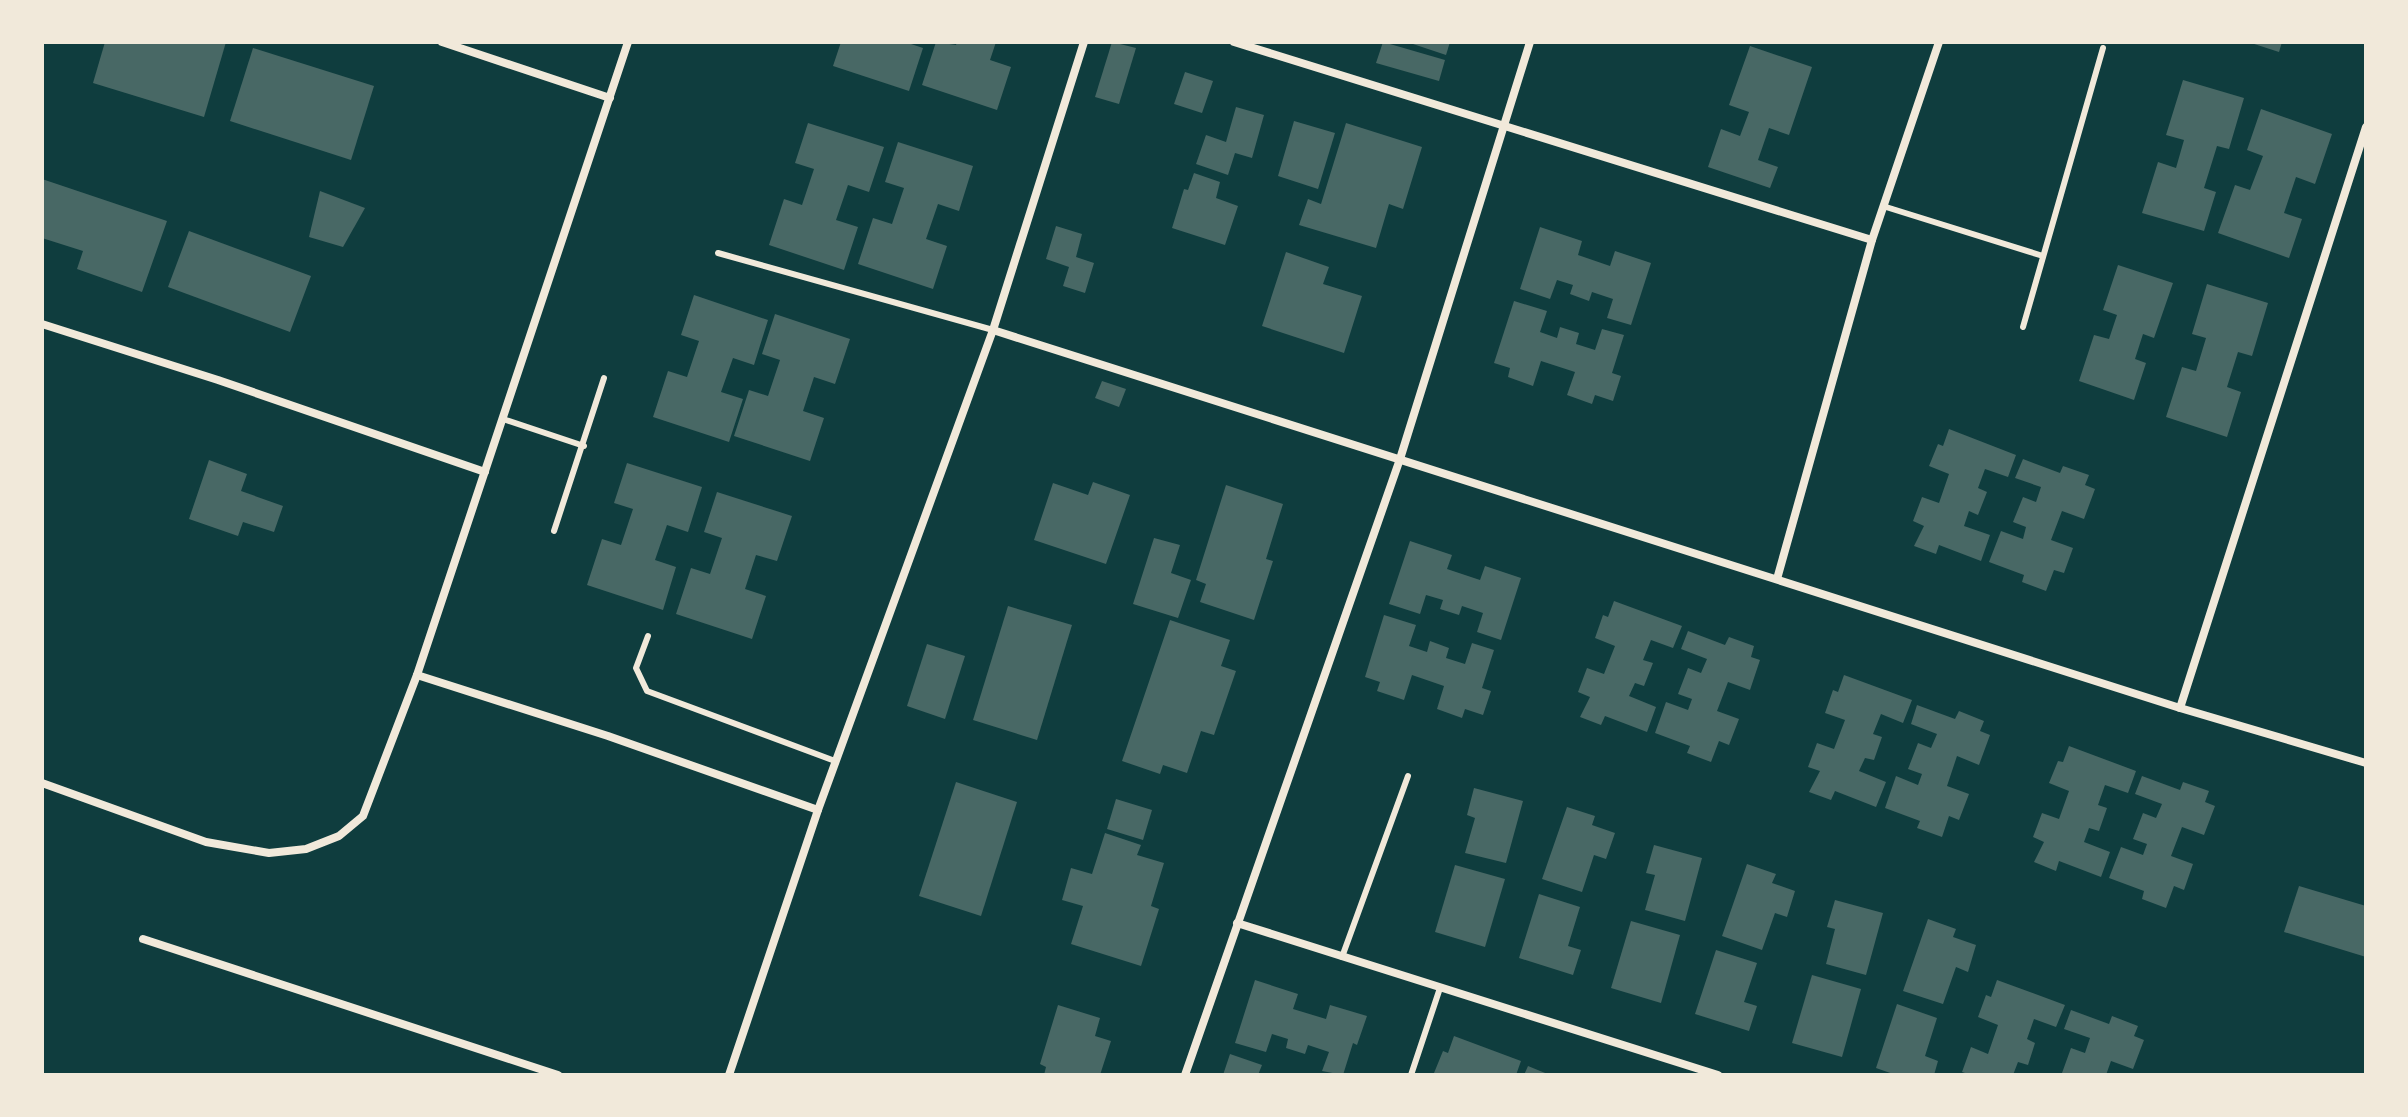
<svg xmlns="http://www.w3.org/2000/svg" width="2408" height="1117" viewBox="0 0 2408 1117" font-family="'Fira Sans Condensed',sans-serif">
  <rect width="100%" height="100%" fill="#0f3d3e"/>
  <g fill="#486865">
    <polygon points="105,42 226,42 204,117 93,83"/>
    <polygon points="841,42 905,42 923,48 909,91 833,66"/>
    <polygon points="936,42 956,45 957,42 996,42 990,60 1011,67 997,110 922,85"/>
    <polygon points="1112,42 1136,48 1119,104 1095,97"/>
    <polygon points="1383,42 1445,60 1439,81 1376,63"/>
    <polygon points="1407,42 1450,42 1446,55"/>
    <polygon points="2248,42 2282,42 2279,52"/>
    <polygon points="1750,46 1812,67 1789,135 1769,128 1758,160 1778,167 1770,188 1708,167 1721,129 1740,136 1749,112 1729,105"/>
    <polygon points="253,48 374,86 351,160 230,121"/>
    <polygon points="1185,72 1213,81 1202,113 1174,104"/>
    <polygon points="2183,80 2244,98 2229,149 2217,146 2204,188 2216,192 2204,231 2142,213 2158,162 2176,168 2184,140 2166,135"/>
    <polygon points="1236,107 1264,115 1252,158 1235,153 1228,175 1196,164 1206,135 1226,142"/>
    <polygon points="2261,109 2332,134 2315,184 2296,177 2284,213 2302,219 2289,258 2218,233 2235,185 2250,190 2263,156 2247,150"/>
    <polygon points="1294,121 1335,133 1318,189 1278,176"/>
    <polygon points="808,123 884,147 869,192 848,185 836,220 858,227 844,270 769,245 784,199 802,205 814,169 795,163"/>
    <polygon points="1346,123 1422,147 1403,209 1389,204 1376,248 1299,225 1308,199 1321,204"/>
    <polygon points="898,142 973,166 959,211 938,204 926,239 947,246 933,289 858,264 873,218 892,224 904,188 885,182"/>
    <polygon points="1194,173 1220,182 1216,198 1238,206 1225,245 1172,228 1184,189 1188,190"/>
    <polygon points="42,179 167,221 142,292 77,269 83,251 42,238"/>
    <polygon points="320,191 365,208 343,247 309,237"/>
    <polygon points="1056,226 1082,234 1076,257 1094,263 1085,293 1063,286 1069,267 1046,259"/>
    <polygon points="1540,227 1582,241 1578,255 1610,266 1615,251 1651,263 1631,325 1607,318 1613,299 1592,292 1589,301 1570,294 1573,285 1557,280 1550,299 1520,289"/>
    <polygon points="189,231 311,276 290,332 168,287"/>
    <polygon points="1286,252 1329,267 1323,284 1362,296 1344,353 1262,326"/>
    <polygon points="2118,265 2173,283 2154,338 2143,334 2135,359 2146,363 2134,400 2079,381 2094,335 2109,339 2117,315 2103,310"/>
    <polygon points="2207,284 2268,303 2252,356 2238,352 2227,387 2241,392 2227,437 2166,417 2182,367 2196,371 2206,338 2192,334"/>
    <polygon points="694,295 768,320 754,365 733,358 721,392 743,399 729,442 653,417 668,371 687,377 699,341 681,335"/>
    <polygon points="1514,301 1547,311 1540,332 1557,338 1560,327 1579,333 1576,344 1595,350 1602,329 1624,335 1612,373 1621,376 1613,401 1595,395 1592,404 1567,395 1575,372 1541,361 1533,386 1508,377 1510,368 1494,363"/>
    <polygon points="775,314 850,339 835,384 814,377 803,411 824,418 810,461 734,436 749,390 768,396 780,360 762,354"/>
    <polygon points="1102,381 1126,389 1119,407 1095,398"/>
    <polygon points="1949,429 2016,455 2008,477 1985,469 1978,488 1987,492 1978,515 1969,511 1964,526 1990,535 1981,561 1939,545 1936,554 1914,546 1924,526 1913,521 1922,497 1939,503 1949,474 1929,466 1938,444 1943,446"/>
    <polygon points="2023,459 2060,473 2063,466 2089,475 2085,485 2095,489 2084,519 2062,511 2051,540 2073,548 2064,573 2054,570 2046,591 2022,582 2024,575 1989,562 2001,531 2023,539 2026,527 2013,522 2023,497 2036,502 2041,487 2015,478"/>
    <polygon points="209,460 247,474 241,491 283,506 274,532 243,522 238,536 189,519"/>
    <polygon points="627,463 702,487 688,532 667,525 655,560 676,567 663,610 587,585 602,539 621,545 633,509 614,503"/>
    <polygon points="1093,482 1130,495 1106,564 1034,540 1053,483 1088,495"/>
    <polygon points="1226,485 1283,504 1266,559 1273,561 1254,620 1200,602 1206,584 1196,580"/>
    <polygon points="717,492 792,516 777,561 756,555 745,589 766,596 752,639 676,614 691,568 710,574 722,538 704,532"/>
    <polygon points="1154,538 1180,545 1171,573 1191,580 1178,618 1133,604"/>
    <polygon points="1410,541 1452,555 1447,569 1480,580 1485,566 1521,578 1501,640 1477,632 1483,613 1462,606 1459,615 1440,609 1443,600 1426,595 1420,614 1389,604"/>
    <polygon points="1614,601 1682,626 1673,648 1651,640 1643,660 1653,663 1644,686 1635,683 1629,696 1656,707 1647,732 1605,716 1601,725 1580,717 1590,697 1578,692 1587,668 1604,674 1615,646 1595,638 1603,615 1608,617"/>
    <polygon points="1008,606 1072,625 1037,740 973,720"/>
    <polygon points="1384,615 1416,625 1409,646 1427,652 1430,641 1449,648 1446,658 1465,664 1472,643 1494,650 1482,688 1491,691 1483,715 1465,709 1462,718 1437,709 1444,686 1412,675 1404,700 1377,691 1380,682 1365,677"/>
    <polygon points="1170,620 1230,640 1221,666 1236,671 1214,735 1201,731 1187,773 1163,765 1160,774 1122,761"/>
    <polygon points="1688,631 1725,645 1729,637 1754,646 1751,657 1760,660 1750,690 1728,682 1717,711 1739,719 1729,745 1719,741 1711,762 1687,753 1690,746 1655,733 1666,702 1688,710 1692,699 1678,694 1688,668 1701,673 1707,659 1681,649"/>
    <polygon points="927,644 965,656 945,719 907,706"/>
    <polygon points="1844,675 1912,700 1903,723 1881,714 1873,734 1882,737 1874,760 1865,758 1859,771 1886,782 1876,807 1835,791 1831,800 1809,792 1820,771 1808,767 1817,743 1834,749 1845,720 1825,713 1833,690 1838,692"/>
    <polygon points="1917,705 1955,719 1959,711 1984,721 1980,731 1990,735 1979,765 1957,756 1947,786 1969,794 1959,820 1949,816 1942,837 1917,828 1920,821 1885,808 1896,776 1918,785 1922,774 1908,769 1918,743 1931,748 1937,734 1911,724"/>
    <polygon points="2069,746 2136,771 2128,793 2105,785 2098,805 2107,808 2099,831 2089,828 2084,842 2110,852 2101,877 2059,861 2056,871 2034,862 2044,842 2033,837 2042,813 2059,819 2069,791 2049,783 2058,761 2063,762"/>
    <polygon points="2142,776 2180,790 2183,782 2209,791 2205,802 2215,806 2204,835 2182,827 2171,856 2193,864 2184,890 2174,886 2166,908 2142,899 2144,891 2109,878 2121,847 2143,855 2147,844 2133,839 2143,813 2156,818 2162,804 2135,794"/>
    <polygon points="956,782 1017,802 981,916 919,896"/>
    <polygon points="1474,788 1523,801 1506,863 1465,853 1475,818 1467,815"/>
    <polygon points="1116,799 1152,810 1143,840 1107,829"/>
    <polygon points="1567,807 1595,816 1592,825 1615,833 1606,859 1594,855 1582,892 1542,879"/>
    <polygon points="1105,833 1141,845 1137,855 1164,863 1151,906 1159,909 1141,966 1071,944 1083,906 1062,900 1071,868 1092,874"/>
    <polygon points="1654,845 1702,858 1685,921 1645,910 1655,875 1646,873"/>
    <polygon points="1747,864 1776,874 1772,883 1795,891 1787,917 1775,913 1762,950 1722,936"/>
    <polygon points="1455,865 1505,879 1485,947 1435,932"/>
    <polygon points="2299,886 2366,906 2366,957 2284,932"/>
    <polygon points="1539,894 1580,907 1568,946 1581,950 1573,975 1519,958"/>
    <polygon points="1835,900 1883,913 1866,975 1826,964 1835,929 1827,927"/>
    <polygon points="1928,919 1956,929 1953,937 1976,945 1968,972 1956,967 1943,1004 1903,991"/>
    <polygon points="1631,921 1680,935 1661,1003 1611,988"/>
    <polygon points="1716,950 1757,963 1744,1002 1757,1006 1749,1031 1695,1014"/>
    <polygon points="1812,975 1861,989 1842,1057 1792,1043"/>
    <polygon points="1255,980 1298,994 1293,1009 1326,1019 1330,1005 1367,1016 1357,1045 1353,1043 1343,1075 1322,1071 1329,1052 1308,1045 1305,1054 1286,1048 1288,1039 1272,1034 1266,1052 1235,1043"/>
    <polygon points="1997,980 2065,1005 2056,1027 2034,1019 2027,1039 2035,1043 2028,1065 2018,1062 2013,1075 1971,1075 1962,1072 1971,1047 1988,1054 1998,1025 1978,1017 1986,995 1991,997"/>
    <polygon points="1897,1004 1937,1018 1925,1056 1938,1061 1934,1075 1896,1075 1876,1068"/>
    <polygon points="1058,1005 1100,1018 1095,1036 1111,1041 1100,1075 1044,1075 1046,1067 1040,1064"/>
    <polygon points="2071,1010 2109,1024 2112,1016 2138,1026 2134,1036 2144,1040 2133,1069 2111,1061 2106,1075 2062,1073 2071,1048 2085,1053 2090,1038 2064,1029"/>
    <polygon points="1454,1036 1521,1061 1516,1075 1434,1073 1443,1051 1448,1053"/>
    <polygon points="1230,1054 1262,1065 1258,1075 1223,1075"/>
    <polygon points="1528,1066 1550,1075 1524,1075"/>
  </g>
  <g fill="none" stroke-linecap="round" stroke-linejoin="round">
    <g stroke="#f1e9da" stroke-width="6">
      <polyline points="1886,207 2043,256"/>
      <polyline points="718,253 993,330"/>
      <polyline points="2023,327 2103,48"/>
      <polyline points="503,419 584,446"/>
      <polyline points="554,531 604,378"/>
      <polyline points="648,636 636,668 647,691 835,761"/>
      <polyline points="1342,957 1408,776"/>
      <polyline points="1411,1075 1440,988"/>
    </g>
    <g stroke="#f1e9da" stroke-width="8">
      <polyline points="442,42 610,98"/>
      <polyline points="1234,42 1872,240"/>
      <polyline points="42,324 218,380 485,472"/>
      <polyline points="993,330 2180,708 2366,763"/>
      <polyline points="1777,579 1872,240 1939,42"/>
      <polyline points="417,675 608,736 818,810"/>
      <polyline points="2180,708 2366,127"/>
      <polyline points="42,783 206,842 269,853 306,849 339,836 363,816 417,675 628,42"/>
      <polyline points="1237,923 1718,1075"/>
      <polyline points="143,939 558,1075"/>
      <polyline points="729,1075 818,810 993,330 1084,42"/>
      <polyline points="1185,1075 1400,459 1530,42"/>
    </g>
  </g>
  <rect width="2408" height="1117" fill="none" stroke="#f1e9da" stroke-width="88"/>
</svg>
